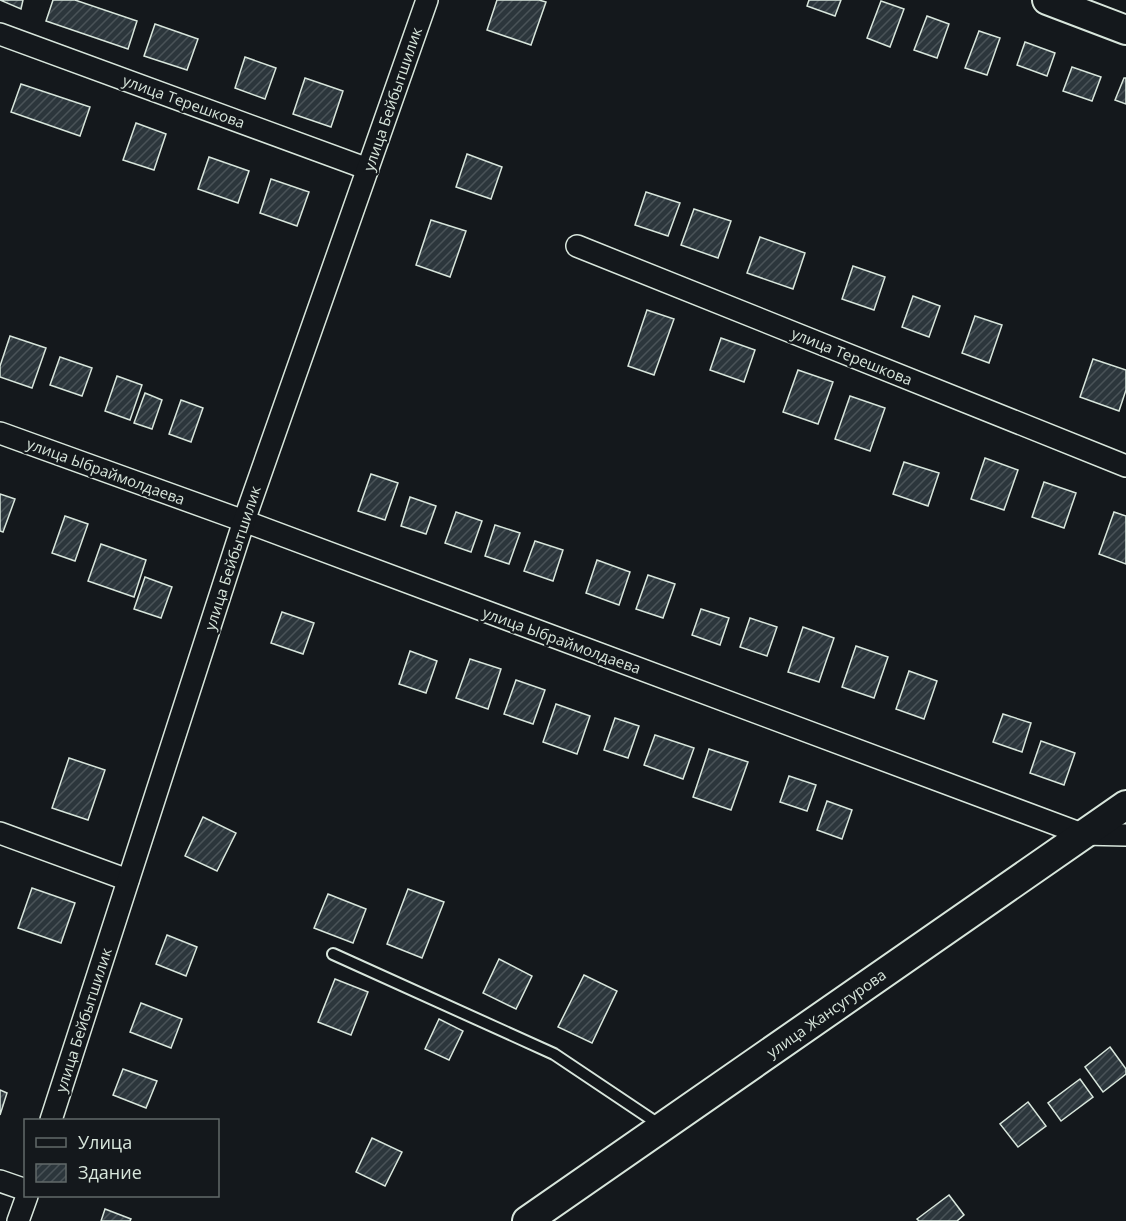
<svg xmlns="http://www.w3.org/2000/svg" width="1126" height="1221" viewBox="0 0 1126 1221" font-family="'Open Sans',sans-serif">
  <defs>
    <pattern id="building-hatch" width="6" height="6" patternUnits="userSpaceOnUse" patternTransform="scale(1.5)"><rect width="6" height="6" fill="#2c363c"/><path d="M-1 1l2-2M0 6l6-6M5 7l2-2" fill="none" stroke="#4a5358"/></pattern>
  </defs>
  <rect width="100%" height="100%" fill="#14181c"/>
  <g fill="url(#building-hatch)" stroke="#d8e6dc" stroke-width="1.5">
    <polygon points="0,0 23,0 21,9"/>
    <polygon points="53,0 75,0 137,21 128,49 46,21"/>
    <polygon points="497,0 539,0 546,2 531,45 487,30"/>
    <polygon points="809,0 841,0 835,16 807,6"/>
    <polygon points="881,1 904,9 890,47 867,38"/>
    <polygon points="927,16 949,24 937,58 914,50"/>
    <polygon points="155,24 198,39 187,70 144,56"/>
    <polygon points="979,31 1000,38 987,75 965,68"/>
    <polygon points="1025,42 1055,53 1047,76 1017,65"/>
    <polygon points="245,57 276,68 265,99 235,88"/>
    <polygon points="1072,67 1101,77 1092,101 1063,91"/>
    <polygon points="305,78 343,91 331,127 293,114"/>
    <polygon points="1124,78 1126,78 1126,104 1115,100"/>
    <polygon points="21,84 90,107 80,136 11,112"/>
    <polygon points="136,123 166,134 154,170 123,160"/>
    <polygon points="467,154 502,167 491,199 456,187"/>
    <polygon points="209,157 249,171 238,203 198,189"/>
    <polygon points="271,179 309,192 297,226 260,213"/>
    <polygon points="646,192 680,203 668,236 635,225"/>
    <polygon points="694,209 731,221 718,258 681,245"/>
    <polygon points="431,220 466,231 450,277 416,265"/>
    <polygon points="760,237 805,253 793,289 747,273"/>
    <polygon points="853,266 885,277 874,310 842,299"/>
    <polygon points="913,296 940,306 929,337 902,327"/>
    <polygon points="647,310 674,319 654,375 628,366"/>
    <polygon points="975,316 1002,325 989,363 962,353"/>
    <polygon points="10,336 46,348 32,388 0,377 0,366"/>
    <polygon points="721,338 755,350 744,382 710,370"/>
    <polygon points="60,357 92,368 82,396 50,385"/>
    <polygon points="1093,359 1126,370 1126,390 1119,411 1080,397"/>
    <polygon points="798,370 833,382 818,424 783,412"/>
    <polygon points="117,376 142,385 130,420 105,411"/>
    <polygon points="145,393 162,400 152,429 134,423"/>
    <polygon points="850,396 885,408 870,451 835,439"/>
    <polygon points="181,400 203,408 191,442 169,434"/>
    <polygon points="985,458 1018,470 1004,510 971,499"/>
    <polygon points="904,462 939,473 928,506 893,494"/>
    <polygon points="371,474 398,483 385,520 358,511"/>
    <polygon points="1044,482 1076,493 1064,528 1032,517"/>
    <polygon points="0,494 15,499 3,532 0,531"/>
    <polygon points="410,497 436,506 426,534 401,526"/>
    <polygon points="456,512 482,521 471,552 445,543"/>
    <polygon points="1114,512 1126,516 1126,564 1099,554"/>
    <polygon points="65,516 88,524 75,561 52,553"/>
    <polygon points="495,525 520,533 509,564 485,556"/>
    <polygon points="535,541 563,550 553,581 524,571"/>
    <polygon points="101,544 146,560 134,597 88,581"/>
    <polygon points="597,560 630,572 619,605 586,593"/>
    <polygon points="648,575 675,584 663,618 636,609"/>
    <polygon points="145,577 172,587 161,618 134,609"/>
    <polygon points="701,609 729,618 720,645 692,635"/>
    <polygon points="282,612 314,623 303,654 271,643"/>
    <polygon points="750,618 777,627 767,656 740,647"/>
    <polygon points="803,627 834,638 819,682 788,672"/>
    <polygon points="856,646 888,657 874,698 842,687"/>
    <polygon points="410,651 437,661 426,693 399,684"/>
    <polygon points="470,659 501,669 488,709 456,698"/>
    <polygon points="909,671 937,681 924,719 896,709"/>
    <polygon points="516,680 545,690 533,724 504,714"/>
    <polygon points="556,704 590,716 577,754 543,742"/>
    <polygon points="1003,714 1031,723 1022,752 993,742"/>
    <polygon points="615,718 639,726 628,758 604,750"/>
    <polygon points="655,735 694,748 683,779 644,765"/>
    <polygon points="1041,741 1075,753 1064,785 1030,773"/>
    <polygon points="709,749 748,762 731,810 693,797"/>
    <polygon points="69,758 105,770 88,820 52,808"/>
    <polygon points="789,776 816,785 807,811 780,802"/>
    <polygon points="827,801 852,810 842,839 817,830"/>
    <polygon points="203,817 236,833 217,871 185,856"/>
    <polygon points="32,888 75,903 61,943 18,928"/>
    <polygon points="408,889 444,902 422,958 387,944"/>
    <polygon points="328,894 366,909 353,943 314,928"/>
    <polygon points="167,935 197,947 186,976 156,964"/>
    <polygon points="499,959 532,976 516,1009 483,993"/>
    <polygon points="584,975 617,991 592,1043 558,1027"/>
    <polygon points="335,979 368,992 351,1035 318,1022"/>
    <polygon points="141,1003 182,1019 171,1048 130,1032"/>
    <polygon points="439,1019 463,1031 449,1060 425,1049"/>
    <polygon points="1110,1047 1126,1069 1126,1074 1103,1092 1085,1067"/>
    <polygon points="123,1069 157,1081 146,1108 113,1095"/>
    <polygon points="1080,1079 1093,1097 1061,1121 1048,1103"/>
    <polygon points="0,1090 7,1093 0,1115"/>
    <polygon points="1028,1102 1046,1126 1018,1147 1000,1124"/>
    <polygon points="372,1138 402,1152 385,1186 356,1172"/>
    <polygon points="949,1195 964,1215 957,1221 919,1221 917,1219"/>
    <polygon points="105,1209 131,1219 130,1221 101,1221"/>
  </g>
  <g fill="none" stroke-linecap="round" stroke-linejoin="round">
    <g stroke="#d8e6dc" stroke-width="14">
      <polyline id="lane" points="333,954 554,1054 660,1125"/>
    </g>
    <g stroke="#d8e6dc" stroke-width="24">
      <g id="street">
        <polyline points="0,34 368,169"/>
        <polyline points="577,246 1126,466"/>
        <polyline points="0,433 244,521 1082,834 1126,835"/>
        <polyline points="0,833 128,880"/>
        <polyline points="51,1120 244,521 427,0"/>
        <polyline points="0,1181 26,1190"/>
        <polyline points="18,1221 27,1196"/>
      </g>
    </g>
    <g stroke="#d8e6dc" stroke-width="32">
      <g id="secondary">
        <polyline points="1047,0 1126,30"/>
        <polyline points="527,1221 1126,805"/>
      </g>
    </g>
    <use href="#lane" stroke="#14181c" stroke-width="10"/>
    <use href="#street" stroke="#14181c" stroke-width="21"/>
    <use href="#secondary" stroke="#14181c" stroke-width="28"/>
  </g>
  <g text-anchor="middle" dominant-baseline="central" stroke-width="4.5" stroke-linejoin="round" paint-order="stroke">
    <g font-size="15" fill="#d8e6dc" stroke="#14181c">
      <text transform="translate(392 99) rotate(-71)">улица Бейбытшилик</text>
      <text transform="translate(184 101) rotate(20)">улица Терешкова</text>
      <text transform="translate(852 356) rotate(22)">улица Терешкова</text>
      <text transform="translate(106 471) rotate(20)">улица Ыбраймолдаева</text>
      <text transform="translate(232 558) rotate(-72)">улица Бейбытшилик</text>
      <text transform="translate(562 640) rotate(20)">улица Ыбраймолдаева</text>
      <text transform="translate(826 1013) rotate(-35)">улица Жансугурова</text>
      <text transform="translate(83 1020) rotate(-72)">улица Бейбытшилик</text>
    </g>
  </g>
  <rect x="24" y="1119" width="195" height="78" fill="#14181c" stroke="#626a69" stroke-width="1.5"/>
  <rect x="36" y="1138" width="30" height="9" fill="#14181c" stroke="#626a69" stroke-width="1.5"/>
  <text x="78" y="1149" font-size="18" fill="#d8e6dc">Улица</text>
  <rect x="36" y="1164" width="30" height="18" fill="url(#building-hatch)" stroke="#626a69" stroke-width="1.5"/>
  <text x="78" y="1179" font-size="18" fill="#d8e6dc">Здание</text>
</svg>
